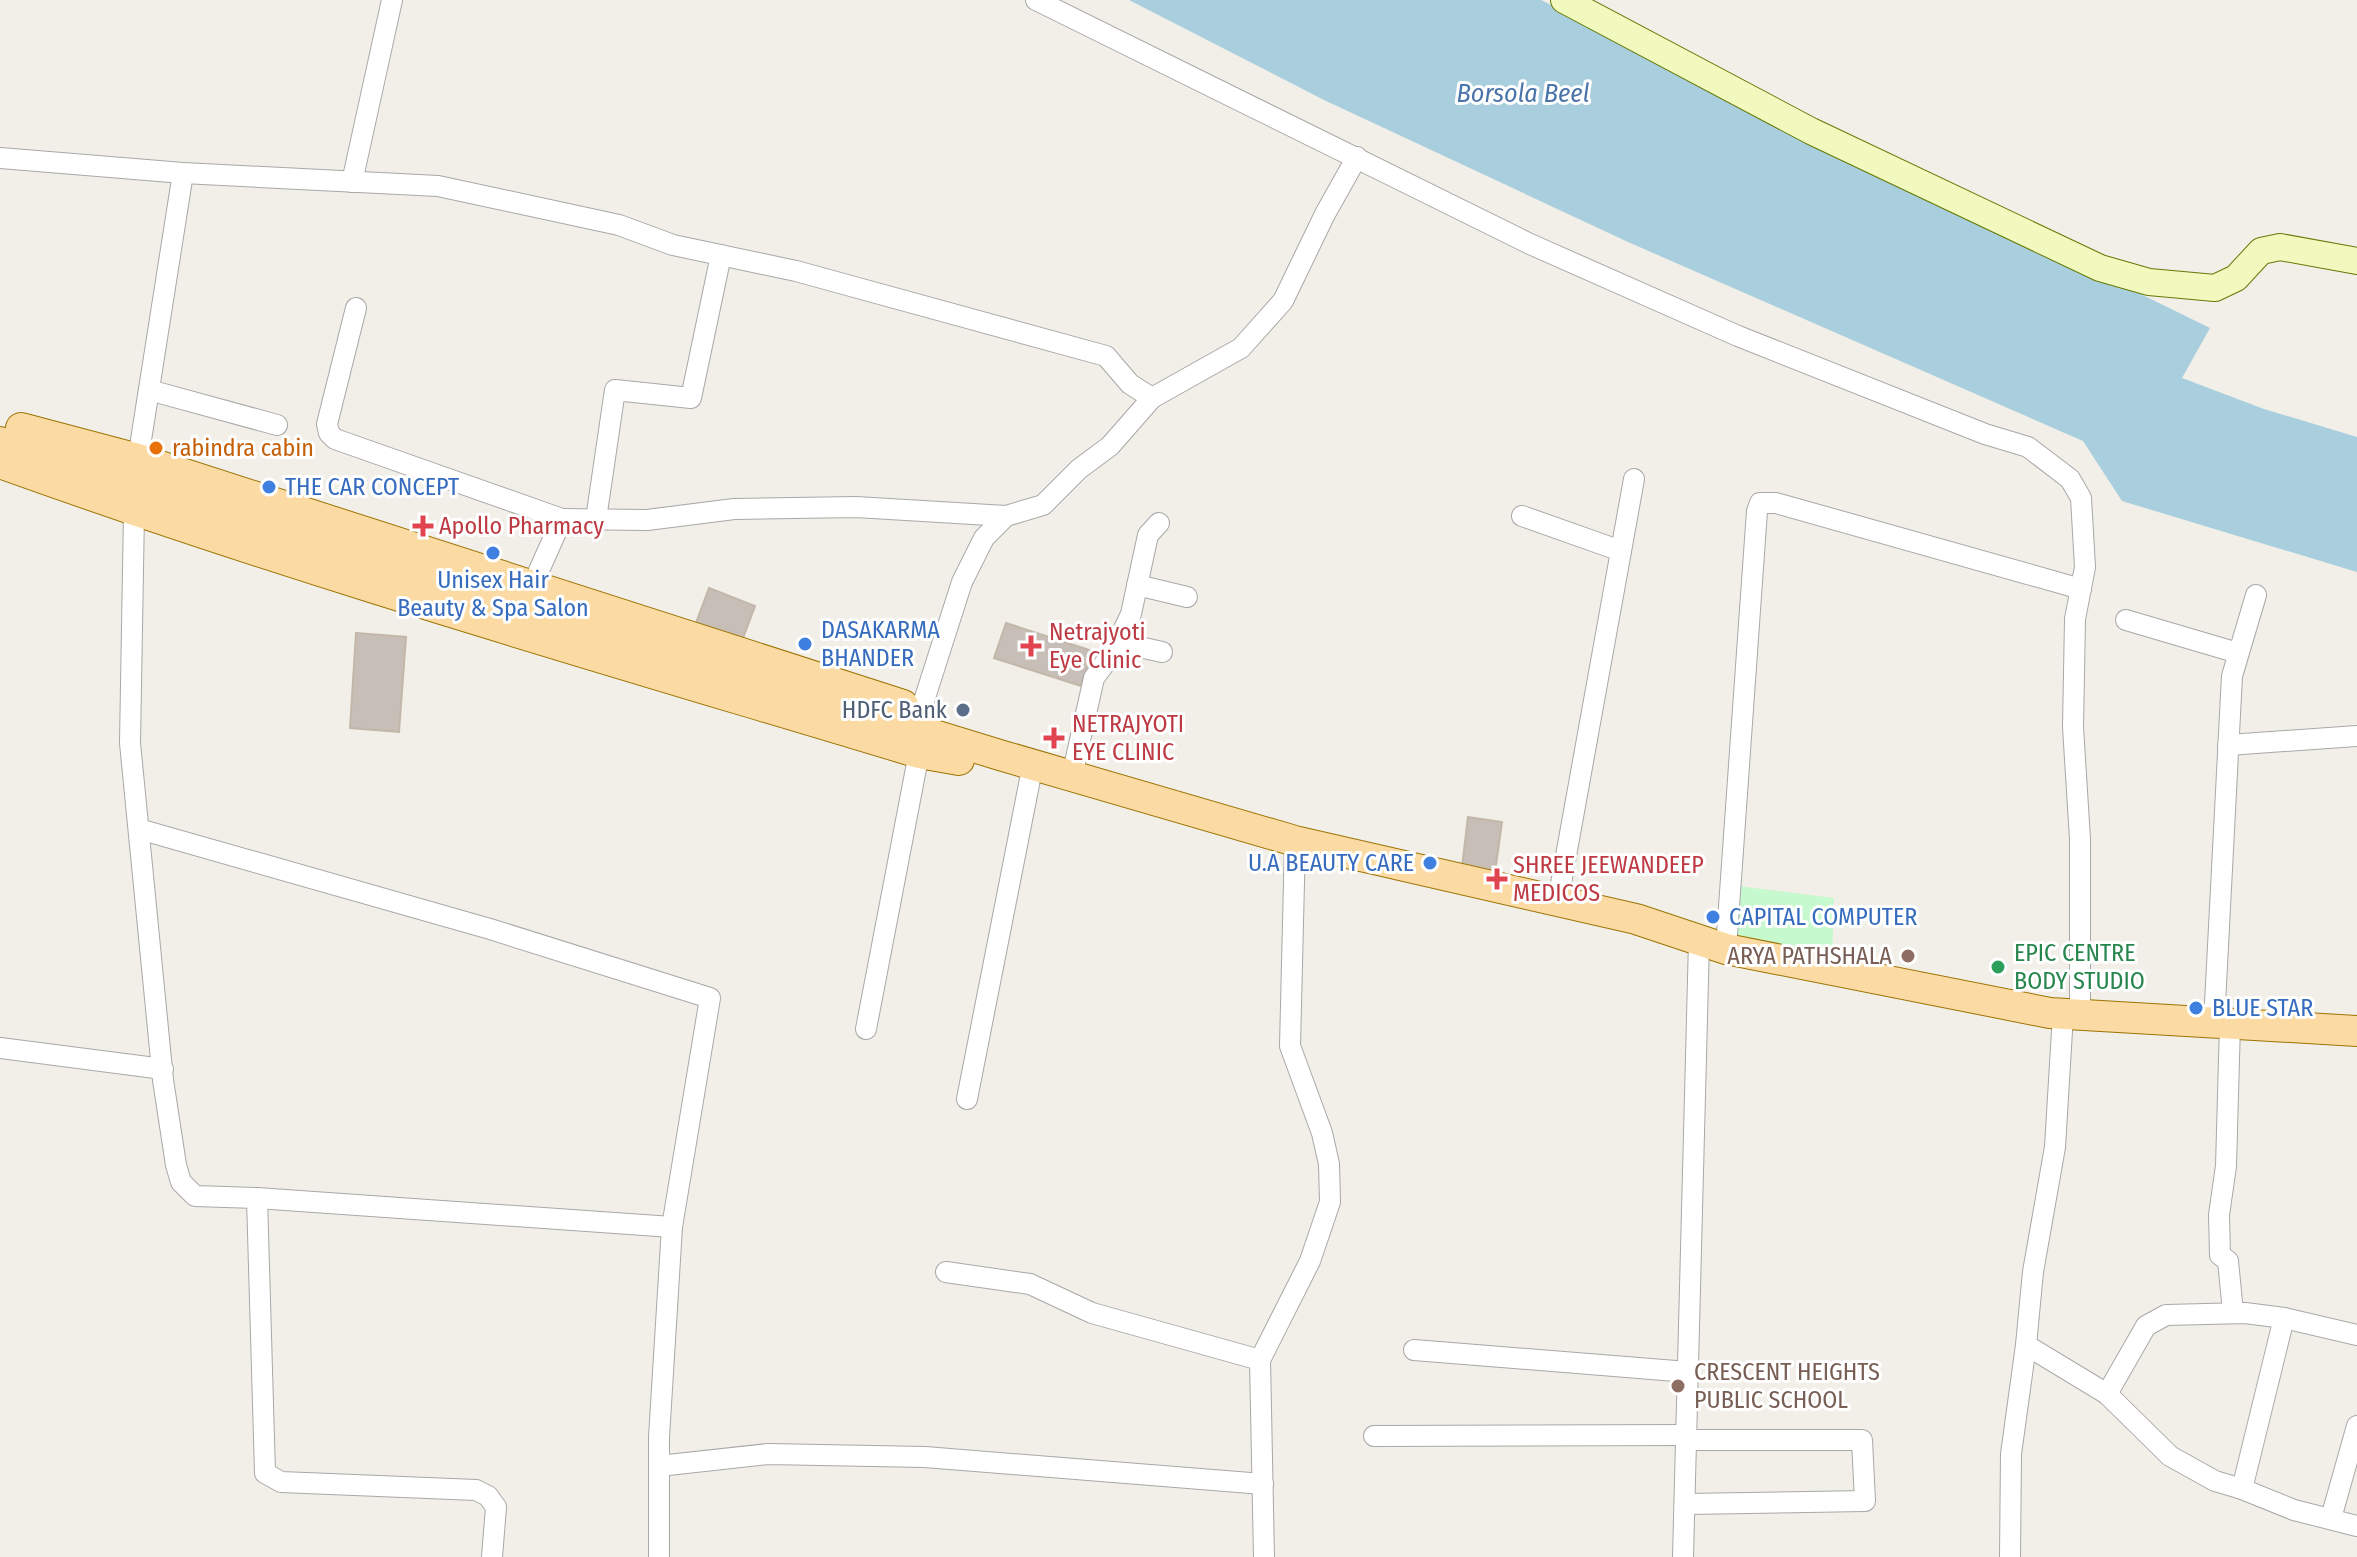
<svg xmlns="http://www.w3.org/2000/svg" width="2357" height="1557" viewBox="0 0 2357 1557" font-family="'Fira Sans Condensed',sans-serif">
  <rect width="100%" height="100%" fill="#f1efe8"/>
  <polygon fill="#c7f9ce" points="1738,886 1834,898 1832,963 1733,946"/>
  <polygon fill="#a9cfde" points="1129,0 1541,0 2210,328 2182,378 2264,409 2357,437 2357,572 2122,501 2083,441 1628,242 1324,100"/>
  <g fill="#c6beb7" stroke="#c3b7aa" stroke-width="2">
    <polygon points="709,588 755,606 739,649 693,631"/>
    <polygon points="1006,623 1092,651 1081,686 994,658"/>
    <polygon points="356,633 406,637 399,732 350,728"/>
    <polygon points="1468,817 1502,822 1495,872 1462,867"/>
  </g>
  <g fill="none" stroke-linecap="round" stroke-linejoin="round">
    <g stroke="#a8a8a8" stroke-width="22">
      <g id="street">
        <polyline points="1036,0 1530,244 1738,336 1985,434 2028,447 2070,479 2081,498 2085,567 2075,619 2073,727 2080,839 2080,1015"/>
        <polyline points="0,158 183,173 438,186 619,225 673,245 796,271 1106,356 1130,384 1152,398 1110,446 1079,469 1043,505 1006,516 984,538 962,582 921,710"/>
        <polyline points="352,182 392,0"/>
        <polyline points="356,308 327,424 329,433 335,439 562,519 532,586"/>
        <polyline points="149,390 277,425"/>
        <polyline points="1152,398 1241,348 1283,301 1325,214 1357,157"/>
        <polyline points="138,459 183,173"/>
        <polyline points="134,512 130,743 163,1080 176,1165 181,1182 195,1196 257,1198 672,1227 659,1437 659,1557"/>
        <polyline points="1522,516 1621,551"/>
        <polyline points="562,519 647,520 734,509 856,507 1006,516"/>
        <polyline points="596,519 615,390 691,398 721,255"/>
        <polyline points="1137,585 1187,597"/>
        <polyline points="2126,620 2238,653"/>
        <polyline points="1117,642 1162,652"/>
        <polyline points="2228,745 2357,736"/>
        <polyline points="1072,776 1094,678 1113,652 1131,614 1148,535 1159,523"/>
        <polyline points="139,829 490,929 710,998 672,1227"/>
        <polyline points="1558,900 1634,479"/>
        <polyline points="1726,949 1757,511 1760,503 1776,503 2081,589"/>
        <polyline points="2214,1023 2232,676 2256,595"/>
        <polyline points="2230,1024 2226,1166 2219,1215 2220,1255 2228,1261 2233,1312"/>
        <polyline points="866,1029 919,753"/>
        <polyline points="0,1048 163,1069"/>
        <polyline points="967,1099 1033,764"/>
        <polyline points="257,1198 265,1473 281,1482 476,1490 488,1496 496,1507 492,1557"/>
        <polyline points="946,1272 1030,1284 1092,1313 1260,1360"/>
        <polyline points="2026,1345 2107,1394 2170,1456 2215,1481 2242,1489 2294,1510 2357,1526"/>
        <polyline points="1414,1350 1688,1372"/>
        <polyline points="2107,1394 2146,1326 2166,1315 2245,1313 2284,1318 2357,1335"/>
        <polyline points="1374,1436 1687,1435"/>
        <polyline points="659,1466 768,1454 925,1457 1263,1484"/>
        <polyline points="2242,1489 2284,1318"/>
        <polyline points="1685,1504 1865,1501 1862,1440 1686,1440"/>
        <polyline points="2331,1518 2357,1426"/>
        <polyline points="1264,1557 1260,1360 1310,1261 1330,1202 1329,1164 1322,1133 1290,1046 1295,841"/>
        <polyline points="1683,1557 1699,941"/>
        <polyline points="2010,1557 2011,1454 2026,1345 2033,1272 2055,1147 2063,1014"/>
      </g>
    </g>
    <g stroke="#667a06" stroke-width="28">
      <polyline id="secondary" points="1564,0 1811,131 2100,268 2149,282 2215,288 2236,278 2261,251 2280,247 2357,261"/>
    </g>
    <g stroke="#9d7302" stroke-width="32">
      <g id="primary">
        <polyline points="21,428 138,459 903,705"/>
        <polyline points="0,442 130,481 670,654 1003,756 1295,841 1636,919 1726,949 2050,1013 2357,1031"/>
        <path d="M 0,463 C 302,572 611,660 919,753 L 959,760"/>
      </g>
    </g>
    <use href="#street" stroke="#fff" stroke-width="20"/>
    <use href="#secondary" stroke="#f2f9be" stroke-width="26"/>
    <use href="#primary" stroke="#fbdba3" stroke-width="30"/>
  </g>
  <circle fill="#e8710a" stroke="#fff" stroke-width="3" cx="156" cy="448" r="8"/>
  <g fill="#3f7fe0" stroke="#fff" stroke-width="3">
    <circle cx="269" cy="487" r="8"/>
    <circle cx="493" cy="553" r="8"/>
    <circle cx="805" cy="644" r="8"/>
    <circle cx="1430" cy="863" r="8"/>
    <circle cx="1713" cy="917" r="8"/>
    <circle cx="2196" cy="1008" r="8"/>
  </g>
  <g fill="#e0444e" stroke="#fff" stroke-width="3">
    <path d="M419 514h8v8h8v8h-8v8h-8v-8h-8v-8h8z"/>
    <path d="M1027 634h8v8h8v8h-8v8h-8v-8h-8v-8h8z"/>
    <path d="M1050 726h8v8h8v8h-8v8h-8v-8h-8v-8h8z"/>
    <path d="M1493 867h8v8h8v8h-8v8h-8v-8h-8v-8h8z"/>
  </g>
  <circle fill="#5c6f8a" stroke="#fff" stroke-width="3" cx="963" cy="710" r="8"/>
  <g fill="#8d6e63" stroke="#fff" stroke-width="3">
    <circle cx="1908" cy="956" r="8"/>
    <circle cx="1678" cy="1386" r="8"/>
  </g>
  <circle fill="#2e9e5b" stroke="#fff" stroke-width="3" cx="1998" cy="967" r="8"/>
  <g text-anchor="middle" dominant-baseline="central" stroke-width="6" stroke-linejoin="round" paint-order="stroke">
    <g font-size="24" fill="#c56008" stroke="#fff" text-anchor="start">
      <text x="172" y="448">rabindra cabin</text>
    </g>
    <g font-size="24" fill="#366cbe" stroke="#fff" text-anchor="start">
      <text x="285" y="487">THE CAR CONCEPT</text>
      <text x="493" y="580" text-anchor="middle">Unisex Hair<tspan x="493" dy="28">Beauty &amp; Spa Salon</tspan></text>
      <text x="821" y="630">DASAKARMA<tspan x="821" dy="28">BHANDER</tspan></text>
      <text x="1414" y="863" text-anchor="end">U.A BEAUTY CARE</text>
      <text x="1729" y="917">CAPITAL COMPUTER</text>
      <text x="2212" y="1008">BLUE STAR</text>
    </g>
    <g font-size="24" fill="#be3a42" stroke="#fff" text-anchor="start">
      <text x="439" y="526">Apollo Pharmacy</text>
      <text x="1049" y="632">Netrajyoti<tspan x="1049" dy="28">Eye Clinic</tspan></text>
      <text x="1072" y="724">NETRAJYOTI<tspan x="1072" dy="28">EYE CLINIC</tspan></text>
      <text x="1513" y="865">SHREE JEEWANDEEP<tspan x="1513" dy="28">MEDICOS</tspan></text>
    </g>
    <g font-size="24" fill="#4e5e75" stroke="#fff" text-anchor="end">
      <text x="947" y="710">HDFC Bank</text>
    </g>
    <g font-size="24" fill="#27864d" stroke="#fff" text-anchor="start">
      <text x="2014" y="953">EPIC CENTRE<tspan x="2014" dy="28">BODY STUDIO</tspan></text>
    </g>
    <g font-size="24" fill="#785e54" stroke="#fff" text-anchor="end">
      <text x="1892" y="956">ARYA PATHSHALA</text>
      <text x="1694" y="1372" text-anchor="start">CRESCENT HEIGHTS<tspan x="1694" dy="28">PUBLIC SCHOOL</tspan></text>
    </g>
    <g font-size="26" font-style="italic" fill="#4a74a9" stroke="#fff">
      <text x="1523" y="93">Borsola Beel</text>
    </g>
  </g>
</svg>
